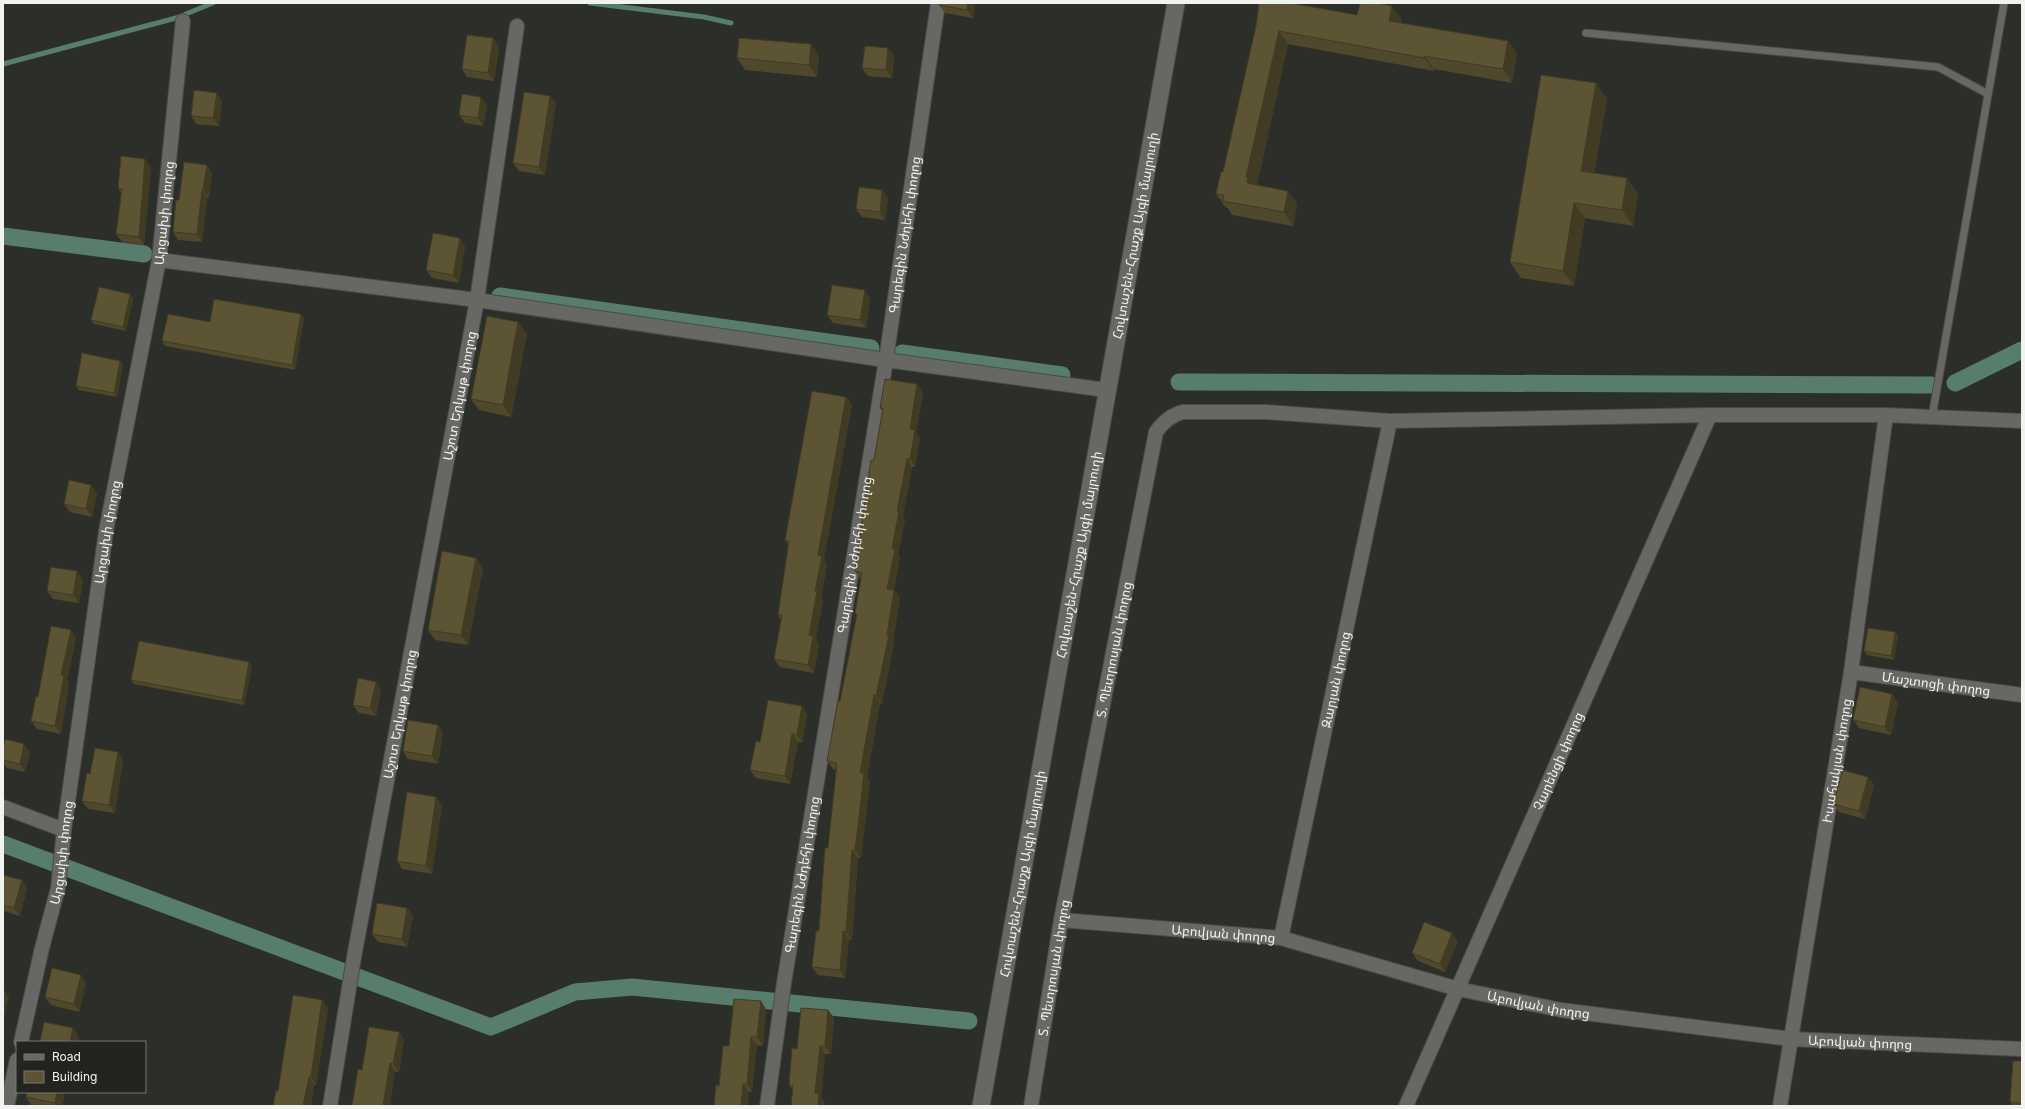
<svg xmlns="http://www.w3.org/2000/svg" width="2025" height="1109" viewBox="0 0 2025 1109" font-family="Inter,'Noto Sans Armenian',sans-serif">
  <rect width="100%" height="100%" fill="#2c2e29"/>
  <g fill="none" stroke-linecap="round" stroke-linejoin="round">
    <g stroke="#577d6d" stroke-width="5">
      <polyline points="590,3 704,17 731,23"/>
      <polyline points="3,64 176,18 213,3"/>
    </g>
    <g stroke="#577d6d" stroke-width="17">
      <polyline points="3,236 144,254"/>
      <polyline points="500,296 871,348"/>
      <polyline points="902,353 1062,375"/>
      <polyline points="1179,382 1932,385"/>
      <polyline points="1955,383 2022,350"/>
      <polyline points="3,844 491,1027 575,992 632,987 969,1021"/>
    </g>
    <g stroke="#4a4b47" stroke-width="9">
      <g id="service">
        <polyline points="1586,33 1938,67 1988,94"/>
        <polyline points="1932,417 2004,3"/>
      </g>
    </g>
    <g stroke="#4a4b47" stroke-width="16">
      <g id="minor">
        <polyline points="159,260 477,300 886,360 1106,390"/>
        <path id="s1" d="M 1851,672 L 2022,695"/>
        <polyline points="3,807 64,830"/>
        <path id="s2" d="M 1061,920 L 1281,938 L 1458,989 L 1561,1010 L 1791,1039 L 2022,1049"/>
        <path id="s3" d="M 1281,938 L 1390,421"/>
        <path id="s4" d="M 21,1042 L 42,948 L 58,888 L 64,830 L 106,531 L 159,260 L 183,21"/>
        <polyline points="7,1106 17,1060"/>
        <path id="s5" d="M 330,1106 L 354,957 L 477,300 L 517,26"/>
        <path id="s6" d="M 767,1106 L 784,983 L 886,360 L 938,3"/>
        <path id="s7" d="M 1031,1106 L 1061,920 L 1156,432 C 1163,422 1171,415 1183,412 L 1266,412 L 1390,421 L 1710,415 L 1886,415 L 2022,421"/>
        <path id="s8" d="M 1406,1106 L 1710,415"/>
        <path id="s9" d="M 1780,1106 L 1851,672 L 1886,415"/>
      </g>
    </g>
    <g stroke="#4a4b47" stroke-width="19">
      <g id="tertiary">
        <path id="s10" d="M 981,1106 L 1176,3"/>
      </g>
    </g>
    <use href="#service" stroke="#676863" stroke-width="7"/>
    <use href="#minor" stroke="#676863" stroke-width="14"/>
    <use href="#tertiary" stroke="#676863" stroke-width="17"/>
  </g>
  <g fill="#50482c">
    <polygon points="975,3 973,18 945,13 939,5"/>
    <polygon points="1357,15 1402,19 1401,23 1508,41 1517,54 1512,83 1434,69 1434,71 1288,44 1257,185 1288,191 1297,204 1293,226 1232,215 1228,208 1226,208 1216,194 1223,172 1256,26"/>
    <polygon points="493,38 499,47 494,81 467,77 462,69"/>
    <polygon points="811,44 819,56 817,77 745,70 737,58"/>
    <polygon points="888,48 894,56 892,78 868,76 862,68"/>
    <polygon points="1596,83 1607,99 1594,173 1627,178 1638,194 1633,226 1585,218 1574,286 1521,278 1510,262"/>
    <polygon points="550,96 556,104 545,175 519,171 513,163"/>
    <polygon points="222,101 219,126 196,124 191,116"/>
    <polygon points="487,105 483,126 465,123 459,115"/>
    <polygon points="151,167 144,245 122,242 116,234 121,193 118,188"/>
    <polygon points="212,173 209,198 207,198 202,242 178,240 173,232 179,200"/>
    <polygon points="882,190 888,198 885,220 862,217 856,209"/>
    <polygon points="465,246 459,283 432,278 426,270"/>
    <polygon points="133,298 126,331 94,324 91,320"/>
    <polygon points="870,298 866,328 833,323 827,315"/>
    <polygon points="301,314 304,318 295,370 165,346 162,341"/>
    <polygon points="527,334 511,417 479,410 471,399"/>
    <polygon points="120,361 123,365 117,397 79,390 76,386"/>
    <polygon points="917,384 923,392 916,432 920,438 915,467 912,467 903,517 905,519 898,554 900,557 894,590 900,598 893,641 894,643 882,704 880,703 867,777 870,781 861,858 858,858 852,940 849,939 845,978 818,975 812,967 819,931 837,770 833,769 827,761 840,701 857,616 855,613 861,580 855,571 883,412 880,408"/>
    <polygon points="846,397 852,405 824,559 827,564 821,598 823,599 816,639 819,644 814,673 780,667 774,659 781,620 778,615 788,545 785,540"/>
    <polygon points="91,485 97,493 92,517 70,512 64,504"/>
    <polygon points="476,558 483,568 468,645 435,640 428,630"/>
    <polygon points="83,579 79,603 53,599 47,591"/>
    <polygon points="1895,632 1898,636 1894,660 1867,655 1864,651"/>
    <polygon points="76,638 67,680 69,683 61,734 37,729 31,721"/>
    <polygon points="252,666 244,705 134,684 131,680"/>
    <polygon points="376,682 381,690 376,716 359,713 353,705"/>
    <polygon points="1892,694 1898,702 1891,735 1859,728 1853,720"/>
    <polygon points="807,714 802,743 798,742 790,784 756,778 750,770 760,742"/>
    <polygon points="438,725 443,733 438,764 408,759 403,751"/>
    <polygon points="3,750 30,752 25,772 7,768 3,763"/>
    <polygon points="118,752 123,760 115,813 88,809 82,801 90,774"/>
    <polygon points="1874,785 1865,819 1839,812 1833,804"/>
    <polygon points="442,805 432,874 402,869 397,861"/>
    <polygon points="3,875 22,880 27,888 20,916 3,911"/>
    <polygon points="407,908 413,916 407,947 378,942 372,934"/>
    <polygon points="1458,941 1445,972 1418,961 1412,953"/>
    <polygon points="86,983 79,1012 51,1005 45,997"/>
    <polygon points="328,1008 316,1085 314,1085 311,1106 273,1106 278,1091"/>
    <polygon points="766,1009 763,1046 757,1045 752,1092 719,1086 729,1046"/>
    <polygon points="828,1010 834,1018 831,1054 825,1054 821,1097 825,1102 792,1089 789,1085"/>
    <polygon points="399,1032 404,1040 399,1072 362,1070"/>
    <polygon points="2022,1061 2022,1106 2013,1106 2010,1102"/>
    <polygon points="27,1092 65,1092 62,1106 36,1106 31,1105 26,1097"/>
  </g>
  <g fill="#413b24">
    <polygon points="968,3 975,3 973,18 967,10"/>
    <polygon points="1392,6 1402,19 1399,35 1389,21"/>
    <polygon points="1279,31 1288,44 1256,188 1247,183 1246,177"/>
    <polygon points="493,38 499,47 494,81 488,73"/>
    <polygon points="1508,41 1517,54 1512,83 1503,69"/>
    <polygon points="811,44 819,56 817,77 809,65"/>
    <polygon points="888,48 894,56 892,78 886,70"/>
    <polygon points="1424,56 1434,69 1434,71 1424,58"/>
    <polygon points="1596,83 1607,99 1592,186 1581,171"/>
    <polygon points="217,93 222,101 219,126 213,118"/>
    <polygon points="550,96 556,104 545,175 539,167"/>
    <polygon points="481,97 487,105 483,126 478,118"/>
    <polygon points="145,159 151,167 144,245 139,237"/>
    <polygon points="207,165 212,173 209,198 203,190"/>
    <polygon points="1627,178 1638,194 1633,226 1622,210"/>
    <polygon points="202,190 207,198 202,242 197,234"/>
    <polygon points="882,190 888,198 885,220 880,212"/>
    <polygon points="1288,191 1297,204 1293,226 1284,212"/>
    <polygon points="1574,203 1585,218 1574,286 1563,271"/>
    <polygon points="460,238 465,246 459,283 453,275"/>
    <polygon points="865,290 870,298 866,328 860,320"/>
    <polygon points="130,294 133,298 126,331 123,327"/>
    <polygon points="301,314 304,318 295,370 292,365"/>
    <polygon points="518,322 527,334 511,417 503,405"/>
    <polygon points="120,361 123,365 117,397 114,393"/>
    <polygon points="917,384 923,392 916,432 920,438 915,467 910,459 910,429"/>
    <polygon points="846,397 852,405 824,559 827,564 821,598 823,599 816,639 819,644 814,673 808,665 809,635 815,591 818,555"/>
    <polygon points="907,459 912,467 903,517 905,519 898,554 900,557 893,597 887,589 897,511"/>
    <polygon points="91,485 97,493 92,517 86,509"/>
    <polygon points="476,558 483,568 468,645 461,635"/>
    <polygon points="77,571 83,579 79,603 73,595"/>
    <polygon points="894,590 900,598 893,641 894,643 882,704 876,696"/>
    <polygon points="71,630 76,638 67,680 69,683 61,734 55,726 61,675"/>
    <polygon points="1895,632 1898,636 1894,660 1891,656"/>
    <polygon points="249,662 252,666 244,705 242,701"/>
    <polygon points="376,682 381,690 376,716 370,708"/>
    <polygon points="1892,694 1898,702 1891,735 1885,727"/>
    <polygon points="874,695 880,703 867,777 870,781 861,858 855,850 860,773"/>
    <polygon points="802,706 807,714 802,743 797,735"/>
    <polygon points="438,725 443,733 438,764 432,756"/>
    <polygon points="792,734 798,742 790,784 785,776"/>
    <polygon points="24,744 30,752 25,772 20,764"/>
    <polygon points="118,752 123,760 115,813 109,805"/>
    <polygon points="1868,777 1874,785 1865,819 1859,811"/>
    <polygon points="436,797 442,805 432,874 426,866"/>
    <polygon points="852,850 858,858 852,940 846,932"/>
    <polygon points="22,880 27,888 20,916 14,908"/>
    <polygon points="407,908 413,916 407,947 402,939"/>
    <polygon points="843,931 849,939 845,978 840,970"/>
    <polygon points="1452,933 1458,941 1445,972 1440,964"/>
    <polygon points="81,975 86,983 79,1012 74,1004"/>
    <polygon points="5,991 9,996 3,1022 3,1001"/>
    <polygon points="322,1000 328,1008 316,1085 311,1077"/>
    <polygon points="761,1001 766,1009 763,1046 757,1037"/>
    <polygon points="828,1010 834,1018 831,1054 825,1046"/>
    <polygon points="73,1028 79,1036 78,1042 70,1042"/>
    <polygon points="399,1032 404,1040 399,1072 393,1064"/>
    <polygon points="751,1037 757,1045 752,1092 747,1084"/>
    <polygon points="820,1046 825,1054 821,1097 825,1102 824,1106 818,1106 815,1093"/>
    <polygon points="390,1063 395,1071 390,1106 383,1106"/>
    <polygon points="309,1077 314,1085 311,1106 303,1106"/>
    <polygon points="743,1084 749,1092 748,1106 741,1106"/>
    <polygon points="57,1092 65,1092 62,1106 57,1106 55,1103"/>
  </g>
  <g fill="#5d5433" stroke="#413b24">
    <polygon points="940,3 968,3 967,10 939,5"/>
    <polygon points="1259,3 1291,3 1357,15 1360,3 1378,3 1392,6 1389,21 1508,41 1503,69 1424,56 1424,58 1279,31 1246,177 1248,177 1247,183 1288,191 1284,212 1223,201 1224,195 1216,194 1221,172 1223,172 1256,26"/>
    <polygon points="467,35 493,38 488,73 462,69"/>
    <polygon points="739,38 811,44 809,65 737,58"/>
    <polygon points="865,46 888,48 886,70 862,68"/>
    <polygon points="1541,75 1596,83 1581,171 1627,178 1622,210 1574,203 1563,271 1510,262"/>
    <polygon points="194,90 217,93 213,118 191,116"/>
    <polygon points="524,92 550,96 539,167 513,163"/>
    <polygon points="462,94 481,97 478,118 459,115"/>
    <polygon points="121,156 145,159 139,237 116,234 122,189 118,188"/>
    <polygon points="184,162 207,165 203,190 202,190 197,234 173,232 176,200 179,200"/>
    <polygon points="859,187 882,190 880,212 856,209"/>
    <polygon points="433,233 460,238 453,275 426,270"/>
    <polygon points="832,285 865,290 860,320 827,315"/>
    <polygon points="99,287 130,294 123,327 91,320"/>
    <polygon points="214,299 301,314 292,365 162,341 168,314 210,322"/>
    <polygon points="487,316 518,322 503,405 471,399"/>
    <polygon points="82,353 120,361 114,393 76,386"/>
    <polygon points="885,379 917,384 910,429 915,430 910,459 907,459 897,511 899,511 892,548 895,549 887,589 894,590 887,635 889,635 876,696 874,695 860,773 864,773 860,809 855,850 852,850 846,932 843,931 840,970 812,967 816,931 819,931 825,848 828,848 837,763 827,761 838,701 840,701 857,614 855,613 862,573 855,571 871,460 874,460 883,408 880,408"/>
    <polygon points="812,391 846,397 818,555 822,556 815,591 817,591 809,635 813,636 808,665 774,659 782,615 778,615 789,541 785,540"/>
    <polygon points="69,480 91,485 86,509 64,504"/>
    <polygon points="442,551 476,558 461,635 428,630"/>
    <polygon points="51,567 77,571 73,595 47,591"/>
    <polygon points="51,626 71,630 61,675 64,675 55,726 31,721 36,696 38,697"/>
    <polygon points="1868,628 1895,632 1891,656 1864,651"/>
    <polygon points="139,641 249,662 242,701 131,680"/>
    <polygon points="358,678 376,682 370,708 353,705"/>
    <polygon points="1860,687 1892,694 1885,727 1853,720"/>
    <polygon points="768,700 802,706 797,735 792,734 785,776 750,770 756,741 760,742"/>
    <polygon points="408,720 438,725 432,756 403,751"/>
    <polygon points="5,739 24,744 20,764 3,760 3,750"/>
    <polygon points="95,748 118,752 109,805 82,801 87,773 90,774"/>
    <polygon points="1843,770 1868,777 1859,811 1833,804"/>
    <polygon points="407,792 436,797 426,866 397,861"/>
    <polygon points="3,875 22,880 14,908 3,905"/>
    <polygon points="377,903 407,908 402,939 372,934"/>
    <polygon points="1424,922 1452,933 1440,964 1412,953"/>
    <polygon points="52,968 81,975 74,1004 45,997"/>
    <polygon points="3,991 5,991 3,1001"/>
    <polygon points="293,995 322,1000 311,1077 309,1077 303,1106 273,1106 276,1091 278,1091"/>
    <polygon points="734,999 761,1001 757,1037 751,1037 747,1084 743,1084 741,1106 714,1106 716,1085 719,1086 723,1046 729,1046"/>
    <polygon points="801,1008 828,1010 825,1046 820,1046 815,1093 819,1094 818,1106 791,1106 793,1085 789,1085 792,1048 797,1049"/>
    <polygon points="44,1022 73,1028 70,1042 40,1042"/>
    <polygon points="369,1027 399,1032 393,1064 390,1063 383,1106 352,1106 358,1069 362,1070"/>
    <polygon points="2013,1061 2022,1061 2022,1103 2010,1102"/>
    <polygon points="27,1092 57,1092 55,1103 26,1097"/>
  </g>
  <g text-anchor="middle" dominant-baseline="central" stroke-width="4" stroke-linejoin="round" paint-order="stroke">
    <g font-size="13" fill="#f2f3f0" stroke="#23241f">
      <text stroke="none"><textPath href="#s4" startOffset="842">Արցախի փողոց</textPath></text>
      <text stroke="none"><textPath href="#s6" startOffset="882">Գարեգին Նժդեհի փողոց</textPath></text>
      <text stroke="none"><textPath href="#s10" startOffset="884">Հովտաշեն-Հրաշք Այգի մայրուղի</textPath></text>
      <text stroke="none"><textPath href="#s5" startOffset="722">Աշոտ Երկաթ փողոց</textPath></text>
      <text stroke="none"><textPath href="#s4" startOffset="518">Արցախի փողոց</textPath></text>
      <text stroke="none"><textPath href="#s10" startOffset="560">Հովտաշեն-Հրաշք Այգի մայրուղի</textPath></text>
      <text stroke="none"><textPath href="#s6" startOffset="558">Գարեգին Նժդեհի փողոց</textPath></text>
      <text stroke="none"><textPath href="#s7" startOffset="464">Տ. Պետրոսյան փողոց</textPath></text>
      <text stroke="none"><textPath href="#s3" startOffset="264">Զարյան փողոց</textPath></text>
      <text stroke="none"><textPath href="#s1" startOffset="86">Մաշտոցի փողոց</textPath></text>
      <text stroke="none"><textPath href="#s5" startOffset="398">Աշոտ Երկաթ փողոց</textPath></text>
      <text stroke="none"><textPath href="#s8" startOffset="377">Չարենցի փողոց</textPath></text>
      <text stroke="none"><textPath href="#s9" startOffset="350">Իսահակյան փողոց</textPath></text>
      <text stroke="none"><textPath href="#s4" startOffset="194">Արցախի փողոց</textPath></text>
      <text stroke="none"><textPath href="#s6" startOffset="234">Գարեգին Նժդեհի փողոց</textPath></text>
      <text stroke="none"><textPath href="#s10" startOffset="236">Հովտաշեն-Հրաշք Այգի մայրուղի</textPath></text>
      <text stroke="none"><textPath href="#s2" startOffset="163">Աբովյան փողոց</textPath></text>
      <text stroke="none"><textPath href="#s7" startOffset="140">Տ. Պետրոսյան փողոց</textPath></text>
      <text stroke="none"><textPath href="#s2" startOffset="487">Աբովյան փողոց</textPath></text>
      <text stroke="none"><textPath href="#s2" startOffset="811">Աբովյան փողոց</textPath></text>
    </g>
  </g>
  <rect width="2025" height="1109" fill="none" stroke="#f2f3f0" stroke-width="8"/>
  <rect x="16" y="1041" width="130" height="52" fill="#23241f" stroke="#767773"/>
  <rect x="24" y="1054" width="20" height="6" fill="#676863" stroke="#767773"/>
  <text x="52" y="1061" font-size="12" fill="#f2f3f0">Road</text>
  <rect x="24" y="1071" width="20" height="12" fill="#5d5433" stroke="#767773"/>
  <text x="52" y="1081" font-size="12" fill="#f2f3f0">Building</text>
</svg>
